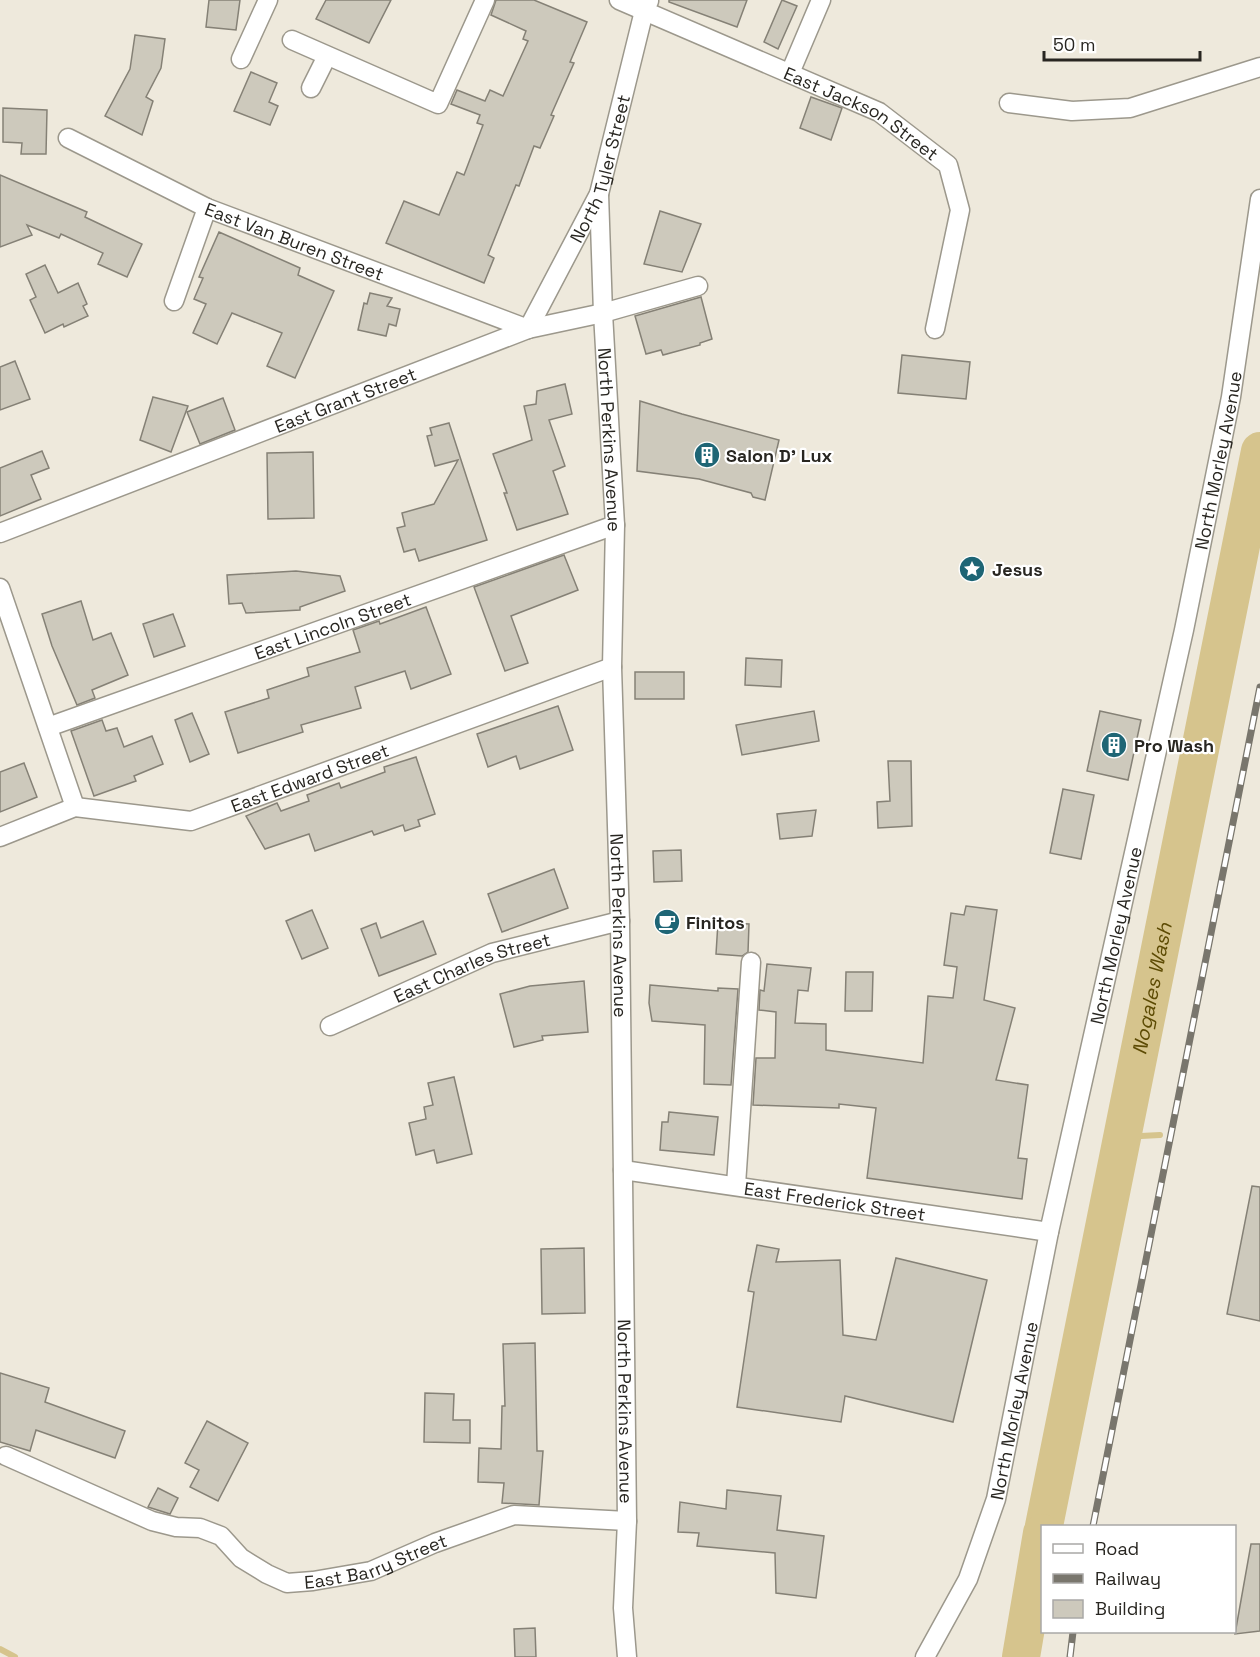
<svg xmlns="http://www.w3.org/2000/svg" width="1260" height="1657" viewBox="0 0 1260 1657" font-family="'Space Grotesk',sans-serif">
  <rect width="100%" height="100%" fill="#eee9dc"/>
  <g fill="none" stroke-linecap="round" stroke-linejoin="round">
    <g stroke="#d6c48d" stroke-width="6">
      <polyline points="1122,1137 1160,1135"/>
      <polyline points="0,1649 15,1657"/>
    </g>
    <g stroke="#d6c48d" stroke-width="38">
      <path id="s1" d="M 1044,1526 L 1260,451"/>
      <polyline points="1021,1657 1042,1533"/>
    </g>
  </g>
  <g fill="#cdc9bc" stroke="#858176" stroke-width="1.5">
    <polygon points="209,0 240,0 236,30 206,27"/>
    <polygon points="326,0 391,0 369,43 316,19"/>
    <polygon points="496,0 534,0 587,22 570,62 574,63 551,115 554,116 540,148 534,146 519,186 516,185 488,255 494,258 484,283 386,243 404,201 439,215 457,172 464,175 483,125 477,123 480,115 451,104 457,90 485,101 490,90 503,96 528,41 523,39 526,31 491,15"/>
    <polygon points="669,0 747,0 737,27 669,2"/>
    <polygon points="782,0 797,6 778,49 764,42"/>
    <polygon points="135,35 165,39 161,68 146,97 153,101 142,135 105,116 130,69"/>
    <polygon points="251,72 277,83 269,102 278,106 270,125 234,111"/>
    <polygon points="811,97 842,108 831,140 800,128"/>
    <polygon points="3,108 47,110 46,154 21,154 22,143 3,142"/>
    <polygon points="0,175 87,212 85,217 142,244 127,277 98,264 103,253 61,234 59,238 27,225 32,235 0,247"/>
    <polygon points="660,211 701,224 682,272 644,264"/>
    <polygon points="219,232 300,268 298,275 334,291 295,378 267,366 282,333 232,313 217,344 193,333 206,304 194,299 203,278 199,277"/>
    <polygon points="45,265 58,293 78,283 87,304 83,306 88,316 64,327 63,324 45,333 30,300 36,297 26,274"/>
    <polygon points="370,293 392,298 387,306 400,309 396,326 389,324 386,336 358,330 364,303 367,304"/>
    <polygon points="701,297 712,339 700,343 700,345 663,355 661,350 646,354 635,316"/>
    <polygon points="902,355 970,362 966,399 898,393"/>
    <polygon points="15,361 30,399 0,410 0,367"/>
    <polygon points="565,384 572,414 549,420 565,466 553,471 568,514 517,530 504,493 507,493 493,454 532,440 524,406 536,404 537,391"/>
    <polygon points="153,397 188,406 171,452 140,440"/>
    <polygon points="223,398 235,430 200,444 187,412"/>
    <polygon points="640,401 682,414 779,440 765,500 753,497 751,493 699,479 637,471"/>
    <polygon points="449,423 487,540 419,561 415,549 404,552 397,528 405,526 402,513 434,504 458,460 435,466 427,436 432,435 430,428"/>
    <polygon points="42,451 49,468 31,475 41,499 0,516 0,468"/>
    <polygon points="313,452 314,518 268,519 267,453"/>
    <polygon points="564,555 578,590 511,616 528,663 505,671 474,587"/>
    <polygon points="296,571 340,576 345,591 300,607 300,610 246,613 242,603 229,604 227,575"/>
    <polygon points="81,601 93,640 111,633 128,675 92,690 95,698 77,705 52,646 42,614"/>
    <polygon points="426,607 451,674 411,689 405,671 355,687 361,708 301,725 303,732 238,753 225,712 269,698 267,690 309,676 307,668 360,652 353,630 379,621 380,624"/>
    <polygon points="173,614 185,646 154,657 143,624"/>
    <polygon points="746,658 782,660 781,687 745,685"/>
    <rect x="635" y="672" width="49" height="27"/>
    <polygon points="558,706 573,750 520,769 516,756 488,767 477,734"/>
    <polygon points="814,711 819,741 742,755 736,725"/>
    <polygon points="1100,711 1141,720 1128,780 1087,771"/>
    <polygon points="192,713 209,754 190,762 175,720"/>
    <polygon points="102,720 106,731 117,728 124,747 152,736 163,764 134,776 136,781 94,796 71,731"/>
    <polygon points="416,757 435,814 418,820 420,826 405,831 403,825 374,835 372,831 315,851 309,834 265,849 246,816 277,803 281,811 309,801 307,795 339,783 341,788 385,772 384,767"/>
    <polygon points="888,761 911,761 912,826 878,828 877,802 890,801"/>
    <polygon points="24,763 37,797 0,812 0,772"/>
    <polygon points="1063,789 1094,795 1081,859 1050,853"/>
    <polygon points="816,810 812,836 780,839 777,814"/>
    <polygon points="681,850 682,881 654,882 653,851"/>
    <polygon points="554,869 568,908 502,932 488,894"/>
    <polygon points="966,906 997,910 984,1000 1015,1008 996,1080 1028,1085 1018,1158 1027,1159 1022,1199 867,1178 876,1108 839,1104 839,1108 753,1105 756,1058 775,1058 776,1012 759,1010 760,990 764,991 767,964 811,968 808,991 798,990 795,1023 826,1024 826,1050 923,1063 928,996 953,998 957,967 944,965 951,913 964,915"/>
    <polygon points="312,910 328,948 302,959 286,921"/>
    <polygon points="423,921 436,954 379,976 361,929 376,923 381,938"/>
    <polygon points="718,922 749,924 748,952 742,956 716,954"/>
    <polygon points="846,972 873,972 872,1011 845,1011"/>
    <polygon points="584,981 588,1032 542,1036 543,1040 514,1047 500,994 530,986"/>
    <polygon points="650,985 718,991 718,988 738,989 731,1085 704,1084 705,1025 652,1021 649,1003"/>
    <polygon points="454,1077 472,1154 437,1163 434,1150 416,1155 409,1123 426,1119 424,1107 433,1105 428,1083"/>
    <polygon points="669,1112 718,1117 714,1155 660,1150 662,1122 668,1122"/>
    <polygon points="1252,1186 1260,1187 1260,1321 1227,1314"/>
    <polygon points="757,1245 779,1249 776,1262 840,1260 843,1335 876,1340 896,1258 987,1280 953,1422 845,1396 841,1422 737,1407 754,1292 748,1291"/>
    <polygon points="584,1248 585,1313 542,1314 541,1249"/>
    <polygon points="535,1343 537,1451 543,1451 539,1505 502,1503 504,1483 478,1482 479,1448 501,1449 502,1406 505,1406 503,1344"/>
    <polygon points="0,1373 49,1388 45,1402 125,1431 115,1458 36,1430 30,1451 0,1442"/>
    <polygon points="425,1393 454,1394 453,1420 470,1420 470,1443 424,1442"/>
    <polygon points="207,1421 248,1443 218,1501 190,1487 199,1470 185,1463"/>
    <polygon points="158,1488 178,1498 170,1514 148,1507"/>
    <polygon points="727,1490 781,1496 777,1530 824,1536 816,1598 776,1593 775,1553 697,1546 699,1533 678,1532 680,1502 726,1509"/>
    <polygon points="1251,1544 1260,1544 1260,1631 1235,1634"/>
    <polygon points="535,1628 536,1657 515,1657 514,1629"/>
  </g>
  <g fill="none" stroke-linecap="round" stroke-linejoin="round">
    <g stroke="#9c988c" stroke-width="21">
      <g id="street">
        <path id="s2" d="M 619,0 L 879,112 L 948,165 L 960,210 L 935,329"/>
        <polyline points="292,40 438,104 485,0"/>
        <polyline points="241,59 268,0"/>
        <polyline points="790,73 821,0"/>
        <polyline points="311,88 327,56"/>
        <polyline points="1009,103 1072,111 1130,108 1260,67"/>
        <path id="s3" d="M 68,138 L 207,208 L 528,329"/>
        <path id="s4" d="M 599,194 L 603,313 L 615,525 L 612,667 L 620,921 L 627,1521 L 623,1608 L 627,1657"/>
        <polyline points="174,301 207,208"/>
        <path id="s5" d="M 528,329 L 599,194 L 644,11 L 649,1"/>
        <path id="s6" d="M 0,533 L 528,329 L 603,313 L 698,286"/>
        <polyline points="0,588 75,807"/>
        <path id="s7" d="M 48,727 L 615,525"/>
        <path id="s8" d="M 0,837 L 75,807 L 191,821 L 612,667"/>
        <path id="s9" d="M 330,1026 L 492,953 L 620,921"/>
        <path id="s10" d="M 623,1170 L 1049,1232"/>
        <polyline points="736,1185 751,962"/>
        <path id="s11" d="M 6,1456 L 152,1521 L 176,1527 L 200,1528 L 221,1536 L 241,1558 L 267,1574 L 287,1583 L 313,1581 L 371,1571 L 435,1543 L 514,1515 L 627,1521"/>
        <path id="s12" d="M 925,1657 L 968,1579 L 996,1499 L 1049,1232 L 1184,630 L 1231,397 L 1260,199"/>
      </g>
    </g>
    <use href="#street" stroke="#fff" stroke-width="18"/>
    <g stroke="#79766d" stroke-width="7">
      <g id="rail">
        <polyline points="1093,1526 1260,687"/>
        <polyline points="1070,1657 1073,1632"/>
      </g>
    </g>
    <use href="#rail" stroke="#fff" stroke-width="4.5" stroke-dasharray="14" stroke-linecap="butt"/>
  </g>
  <defs>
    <g id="building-disc" transform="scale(1.35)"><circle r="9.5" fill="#1e6575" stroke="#fff"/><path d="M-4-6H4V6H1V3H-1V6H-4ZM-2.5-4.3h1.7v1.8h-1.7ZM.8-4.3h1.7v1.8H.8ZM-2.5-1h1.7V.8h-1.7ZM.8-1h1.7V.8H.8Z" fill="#fff"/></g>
    <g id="sight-disc" transform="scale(1.35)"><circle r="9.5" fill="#1e6575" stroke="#fff"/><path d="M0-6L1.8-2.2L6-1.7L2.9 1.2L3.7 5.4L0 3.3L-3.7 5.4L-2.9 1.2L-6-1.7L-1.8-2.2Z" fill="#fff"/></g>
    <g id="cafe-disc" transform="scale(1.35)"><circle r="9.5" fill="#1e6575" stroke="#fff"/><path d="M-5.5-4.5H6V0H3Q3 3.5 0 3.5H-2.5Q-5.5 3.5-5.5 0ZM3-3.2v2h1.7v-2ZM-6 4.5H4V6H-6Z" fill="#fff"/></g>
  </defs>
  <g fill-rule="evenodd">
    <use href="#building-disc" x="707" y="455"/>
    <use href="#sight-disc" x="972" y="569"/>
    <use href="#building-disc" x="1114" y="745"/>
    <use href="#cafe-disc" x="667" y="922"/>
  </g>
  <g text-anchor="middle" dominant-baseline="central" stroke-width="4.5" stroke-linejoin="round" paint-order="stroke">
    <g font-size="18" fill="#282621" stroke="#fff">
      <text stroke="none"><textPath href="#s2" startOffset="268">East Jackson Street</textPath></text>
      <text stroke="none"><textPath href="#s5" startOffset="177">North Tyler Street</textPath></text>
      <text stroke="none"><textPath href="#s3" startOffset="249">East Van Buren Street</textPath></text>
      <text stroke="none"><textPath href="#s6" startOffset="370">East Grant Street</textPath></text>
      <text stroke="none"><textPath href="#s4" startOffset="246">North Perkins Avenue</textPath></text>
      <text stroke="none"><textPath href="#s12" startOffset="1236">North Morley Avenue</textPath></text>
      <text stroke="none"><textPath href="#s7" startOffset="302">East Lincoln Street</textPath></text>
      <text stroke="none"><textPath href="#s8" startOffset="324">East Edward Street</textPath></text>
      <text stroke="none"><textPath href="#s4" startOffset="732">North Perkins Avenue</textPath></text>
      <text stroke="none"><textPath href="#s12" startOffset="750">North Morley Avenue</textPath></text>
      <text stroke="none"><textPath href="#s9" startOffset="154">East Charles Street</textPath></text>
      <text stroke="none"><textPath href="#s10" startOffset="214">East Frederick Street</textPath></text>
      <text stroke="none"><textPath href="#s12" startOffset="264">North Morley Avenue</textPath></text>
      <text stroke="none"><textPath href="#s4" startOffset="1218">North Perkins Avenue</textPath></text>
      <text stroke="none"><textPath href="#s11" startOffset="405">East Barry Street</textPath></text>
    </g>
    <g font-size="18" font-weight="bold" fill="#282621" stroke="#fff" text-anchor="start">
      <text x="726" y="455">Salon D' Lux</text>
      <text x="992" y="569">Jesus</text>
      <text x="1134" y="745">Pro Wash</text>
      <text x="686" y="922">Finitos</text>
    </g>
    <g font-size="20" font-style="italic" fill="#5d4b04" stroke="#fff">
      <text stroke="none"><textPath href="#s1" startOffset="548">Nogales Wash</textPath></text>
    </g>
  </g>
  <rect x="1041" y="1525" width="195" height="108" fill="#ffffff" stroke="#a9a8a6" stroke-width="1.5"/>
  <rect x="1053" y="1544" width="30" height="9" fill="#ffffff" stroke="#a9a8a6" stroke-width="1.5"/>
  <text x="1095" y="1555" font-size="18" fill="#282621">Road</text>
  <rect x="1053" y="1574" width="30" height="9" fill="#79766d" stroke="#a9a8a6" stroke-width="1.5"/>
  <text x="1095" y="1585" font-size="18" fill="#282621">Railway</text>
  <rect x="1053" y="1600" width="30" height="18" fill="#cdc9bc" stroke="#a9a8a6" stroke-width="1.5"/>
  <text x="1095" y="1615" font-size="18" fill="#282621">Building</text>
  <path d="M1044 51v9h156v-9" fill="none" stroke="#282621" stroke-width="3"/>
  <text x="1053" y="51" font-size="18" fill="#282621" stroke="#ffffff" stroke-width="4.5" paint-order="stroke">50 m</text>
</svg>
